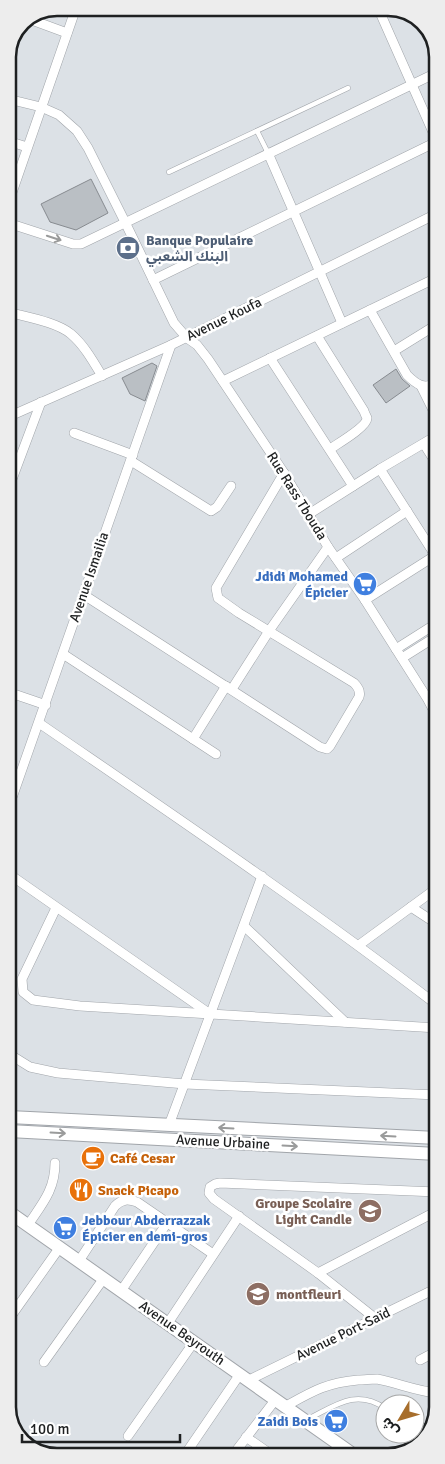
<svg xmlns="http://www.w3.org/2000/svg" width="445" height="1464" viewBox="0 0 445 1464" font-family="Signika,'Noto Sans Arabic',sans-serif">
  <rect width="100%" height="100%" fill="#dce1e6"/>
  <g fill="#babfc4" stroke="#878b90">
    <polygon points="91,179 108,213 76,230 50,222 41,204"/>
    <polygon points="152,363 157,366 145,401 130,394 122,378"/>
    <polygon points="396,369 402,379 410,386 386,403 373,385"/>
  </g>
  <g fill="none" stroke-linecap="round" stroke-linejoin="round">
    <g stroke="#a1a5aa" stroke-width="5.5">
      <g id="lane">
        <polyline points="257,131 268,153"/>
        <polyline points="169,172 348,88"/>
        <path d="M 306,1420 C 335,1406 355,1388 385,1408"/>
        <polyline points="415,1427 428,1435"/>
      </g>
    </g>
    <g stroke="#a1a5aa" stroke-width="10">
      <g id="street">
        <polyline points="378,8 436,139"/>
        <polyline points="29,19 67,33"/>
        <polyline points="8,99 41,107 59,115 77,131 88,148 125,222 174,323 187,338 197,345 208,359 284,473 328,547 365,600 427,698 437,717"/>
        <polyline points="8,141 27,147"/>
        <polyline points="268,153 342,323"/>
        <polyline points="8,204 76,8"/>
        <polyline points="8,223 73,244 81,244 436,73"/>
        <polyline points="153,280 436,142"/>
        <path d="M 370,310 L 407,375 C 416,384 424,390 436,383"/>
        <path d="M 8,312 C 26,317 57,322 71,334 C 84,345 93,361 102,376"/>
        <path d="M 317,336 L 364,411 C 364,412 367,418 367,418 C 367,427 337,444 330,449"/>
        <polyline points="394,351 436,325"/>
        <polyline points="270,358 353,486"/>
        <polyline points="223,381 436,278"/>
        <polyline points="421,386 436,416"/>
        <polyline points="8,417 171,345 436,214"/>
        <polyline points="74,433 133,455"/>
        <polyline points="424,444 436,463"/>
        <polyline points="131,461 211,511 217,507 231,486"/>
        <polyline points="380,469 435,555"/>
        <polyline points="8,490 41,402"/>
        <polyline points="309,514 380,469 436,436"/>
        <polyline points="336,558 407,511"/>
        <path d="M 84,595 L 320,747 L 327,749 L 330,746 L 359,697 C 361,691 358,687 354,683 L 239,613 L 218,598 L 216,588 L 284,473"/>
        <polyline points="365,600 436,555"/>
        <polyline points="396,649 437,623"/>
        <polyline points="63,654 216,754"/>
        <polyline points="402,658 437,636"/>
        <polyline points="232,689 269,631 328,547"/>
        <polyline points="8,692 46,705"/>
        <path d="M 39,723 C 173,815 308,906 437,1005"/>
        <polyline points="193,739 226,686"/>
        <polyline points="8,809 171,345"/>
        <polyline points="9,874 210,1014"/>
        <polyline points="411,907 437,924"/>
        <polyline points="56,908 22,979 23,992 33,1000 80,1006 437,1028"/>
        <polyline points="244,926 345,1022"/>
        <polyline points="359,945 437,888"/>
        <polyline points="9,1054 30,1067 58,1073 185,1084 437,1095"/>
        <polyline points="169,1125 262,876"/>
        <path d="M 28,1225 C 42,1204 55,1190 55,1163"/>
        <path d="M 79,1261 L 115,1206 C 122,1199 128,1199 137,1202 L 213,1254"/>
        <polyline points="318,1273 437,1211"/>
        <polyline points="121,1291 167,1223"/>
        <polyline points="9,1319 60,1247"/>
        <polyline points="376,1319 318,1273 214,1199 209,1193 210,1187 215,1184 220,1183 437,1192"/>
        <polyline points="168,1323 239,1216"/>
        <polyline points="420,1360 437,1351"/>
        <polyline points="44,1362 104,1278"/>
        <polyline points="249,1380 437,1288"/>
        <path d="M 286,1406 C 313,1391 326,1383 358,1380 C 364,1380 371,1379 377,1379 C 398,1383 416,1391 437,1393"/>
        <polyline points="128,1436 194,1342"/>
        <polyline points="246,1437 272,1455"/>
        <polyline points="184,1456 240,1374"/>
        <polyline points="232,1456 276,1399"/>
      </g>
    </g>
    <g stroke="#a1a5aa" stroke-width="14">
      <g id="secondary">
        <polyline points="9,1117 437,1138"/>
        <polyline points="9,1131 437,1154"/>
        <polyline points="9,1212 354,1455"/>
      </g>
    </g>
    <use href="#lane" stroke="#fff" stroke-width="4.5"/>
    <use href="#street" stroke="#fff" stroke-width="9"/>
    <use href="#secondary" stroke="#fff" stroke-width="12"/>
  </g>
  <defs><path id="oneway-shaft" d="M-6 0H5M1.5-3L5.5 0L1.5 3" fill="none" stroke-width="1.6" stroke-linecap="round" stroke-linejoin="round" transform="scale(1.25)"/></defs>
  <g stroke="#9a9b9b">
    <use href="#oneway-shaft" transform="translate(54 238) rotate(18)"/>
    <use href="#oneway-shaft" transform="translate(226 1128) rotate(-177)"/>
    <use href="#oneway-shaft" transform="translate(58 1133) rotate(3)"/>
    <use href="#oneway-shaft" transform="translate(388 1136) rotate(-177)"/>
    <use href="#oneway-shaft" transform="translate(290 1146) rotate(3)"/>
  </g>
  <defs>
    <g id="bank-disc" transform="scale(1.25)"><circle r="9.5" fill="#5c6f8a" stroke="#fff"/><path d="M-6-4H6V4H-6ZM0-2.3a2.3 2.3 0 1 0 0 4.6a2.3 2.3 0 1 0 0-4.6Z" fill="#fff"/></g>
    <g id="supermarket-disc" transform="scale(1.25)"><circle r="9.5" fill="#3f7fe0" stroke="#fff"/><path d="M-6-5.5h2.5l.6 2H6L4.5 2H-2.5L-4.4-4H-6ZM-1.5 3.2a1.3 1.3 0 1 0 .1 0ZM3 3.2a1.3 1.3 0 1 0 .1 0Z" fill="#fff"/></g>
    <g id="cafe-disc" transform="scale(1.25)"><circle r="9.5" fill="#e8710a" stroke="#fff"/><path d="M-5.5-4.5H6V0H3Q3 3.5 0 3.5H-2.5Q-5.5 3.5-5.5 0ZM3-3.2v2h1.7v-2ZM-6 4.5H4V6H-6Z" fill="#fff"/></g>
    <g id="restaurant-disc" transform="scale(1.25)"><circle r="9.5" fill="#e8710a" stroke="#fff"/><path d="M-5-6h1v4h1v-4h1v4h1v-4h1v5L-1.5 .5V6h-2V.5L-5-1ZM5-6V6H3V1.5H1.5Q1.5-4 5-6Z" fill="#fff"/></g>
    <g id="school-disc" transform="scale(1.25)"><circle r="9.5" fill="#8d6e63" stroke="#fff"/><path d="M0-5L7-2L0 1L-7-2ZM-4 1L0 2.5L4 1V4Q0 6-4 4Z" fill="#fff"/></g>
  </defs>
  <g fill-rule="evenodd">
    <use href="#bank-disc" x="128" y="248"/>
    <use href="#supermarket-disc" x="365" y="584"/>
    <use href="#cafe-disc" x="93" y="1158"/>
    <use href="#restaurant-disc" x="81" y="1190"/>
    <use href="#school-disc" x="370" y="1211"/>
    <use href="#supermarket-disc" x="65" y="1228"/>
    <use href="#school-disc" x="258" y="1294"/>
    <use href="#supermarket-disc" x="336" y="1421"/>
  </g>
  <g text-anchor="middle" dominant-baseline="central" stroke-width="5" stroke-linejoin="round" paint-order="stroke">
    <g font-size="14" font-weight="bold" fill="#4e5e75" stroke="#fff" text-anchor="start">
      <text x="146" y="240">Banque Populaire<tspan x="146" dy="16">البنك الشعبي</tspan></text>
    </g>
    <g font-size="14" fill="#1e2021" stroke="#fff">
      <text transform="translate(224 319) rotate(-26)">Avenue Koufa</text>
      <text transform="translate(297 496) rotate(58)">Rue Rass Tbouda</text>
      <text transform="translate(89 577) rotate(-71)">Avenue Ismailia</text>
      <text transform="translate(223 1142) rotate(3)">Avenue Urbaine</text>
      <text transform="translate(182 1333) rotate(35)">Avenue Beyrouth</text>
      <text transform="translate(343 1334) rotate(-26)">Avenue Port-Saïd</text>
    </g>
    <g font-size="14" font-weight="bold" fill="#366cbe" stroke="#fff" text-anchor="end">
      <text x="348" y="576">Jdidi Mohamed<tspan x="348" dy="16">Épicier</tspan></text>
      <text x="82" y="1220" text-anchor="start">Jebbour Abderrazzak<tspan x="82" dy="16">Épicier en demi-gros</tspan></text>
      <text x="318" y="1421">Zaidi Bois</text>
    </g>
    <g font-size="14" font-weight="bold" fill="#c56008" stroke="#fff" text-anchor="start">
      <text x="110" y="1158">Café Cesar</text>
      <text x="98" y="1190">Snack Picapo</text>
    </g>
    <g font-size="14" font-weight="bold" fill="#785e54" stroke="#fff" text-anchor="end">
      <text x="352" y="1203">Groupe Scolaire<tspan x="352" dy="16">Light Candle</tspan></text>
      <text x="276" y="1294" text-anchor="start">montfleuri</text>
    </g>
  </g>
  <path d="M0 0H445V1464H0ZM57 16H388A41 41 0 0 1 429 57V1407A41 41 0 0 1 388 1448H57A41 41 0 0 1 16 1407V57A41 41 0 0 1 57 16Z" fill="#ededed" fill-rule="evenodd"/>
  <path fill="none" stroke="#1e2021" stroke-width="2.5" d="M57 16H388A41 41 0 0 1 429 57V1407A41 41 0 0 1 388 1448H57A41 41 0 0 1 16 1407V57A41 41 0 0 1 57 16Z"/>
  <g transform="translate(400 1419) rotate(232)"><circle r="24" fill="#ffffff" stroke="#a5a6a6"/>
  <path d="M0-4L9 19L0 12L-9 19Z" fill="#a76e2c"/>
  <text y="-8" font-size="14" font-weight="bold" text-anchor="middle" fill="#1e2021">ش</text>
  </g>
  <path d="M22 1434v8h158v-8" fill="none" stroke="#1e2021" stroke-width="2.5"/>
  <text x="30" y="1434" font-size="15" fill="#1e2021" stroke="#ffffff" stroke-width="4" paint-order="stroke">100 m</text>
</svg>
